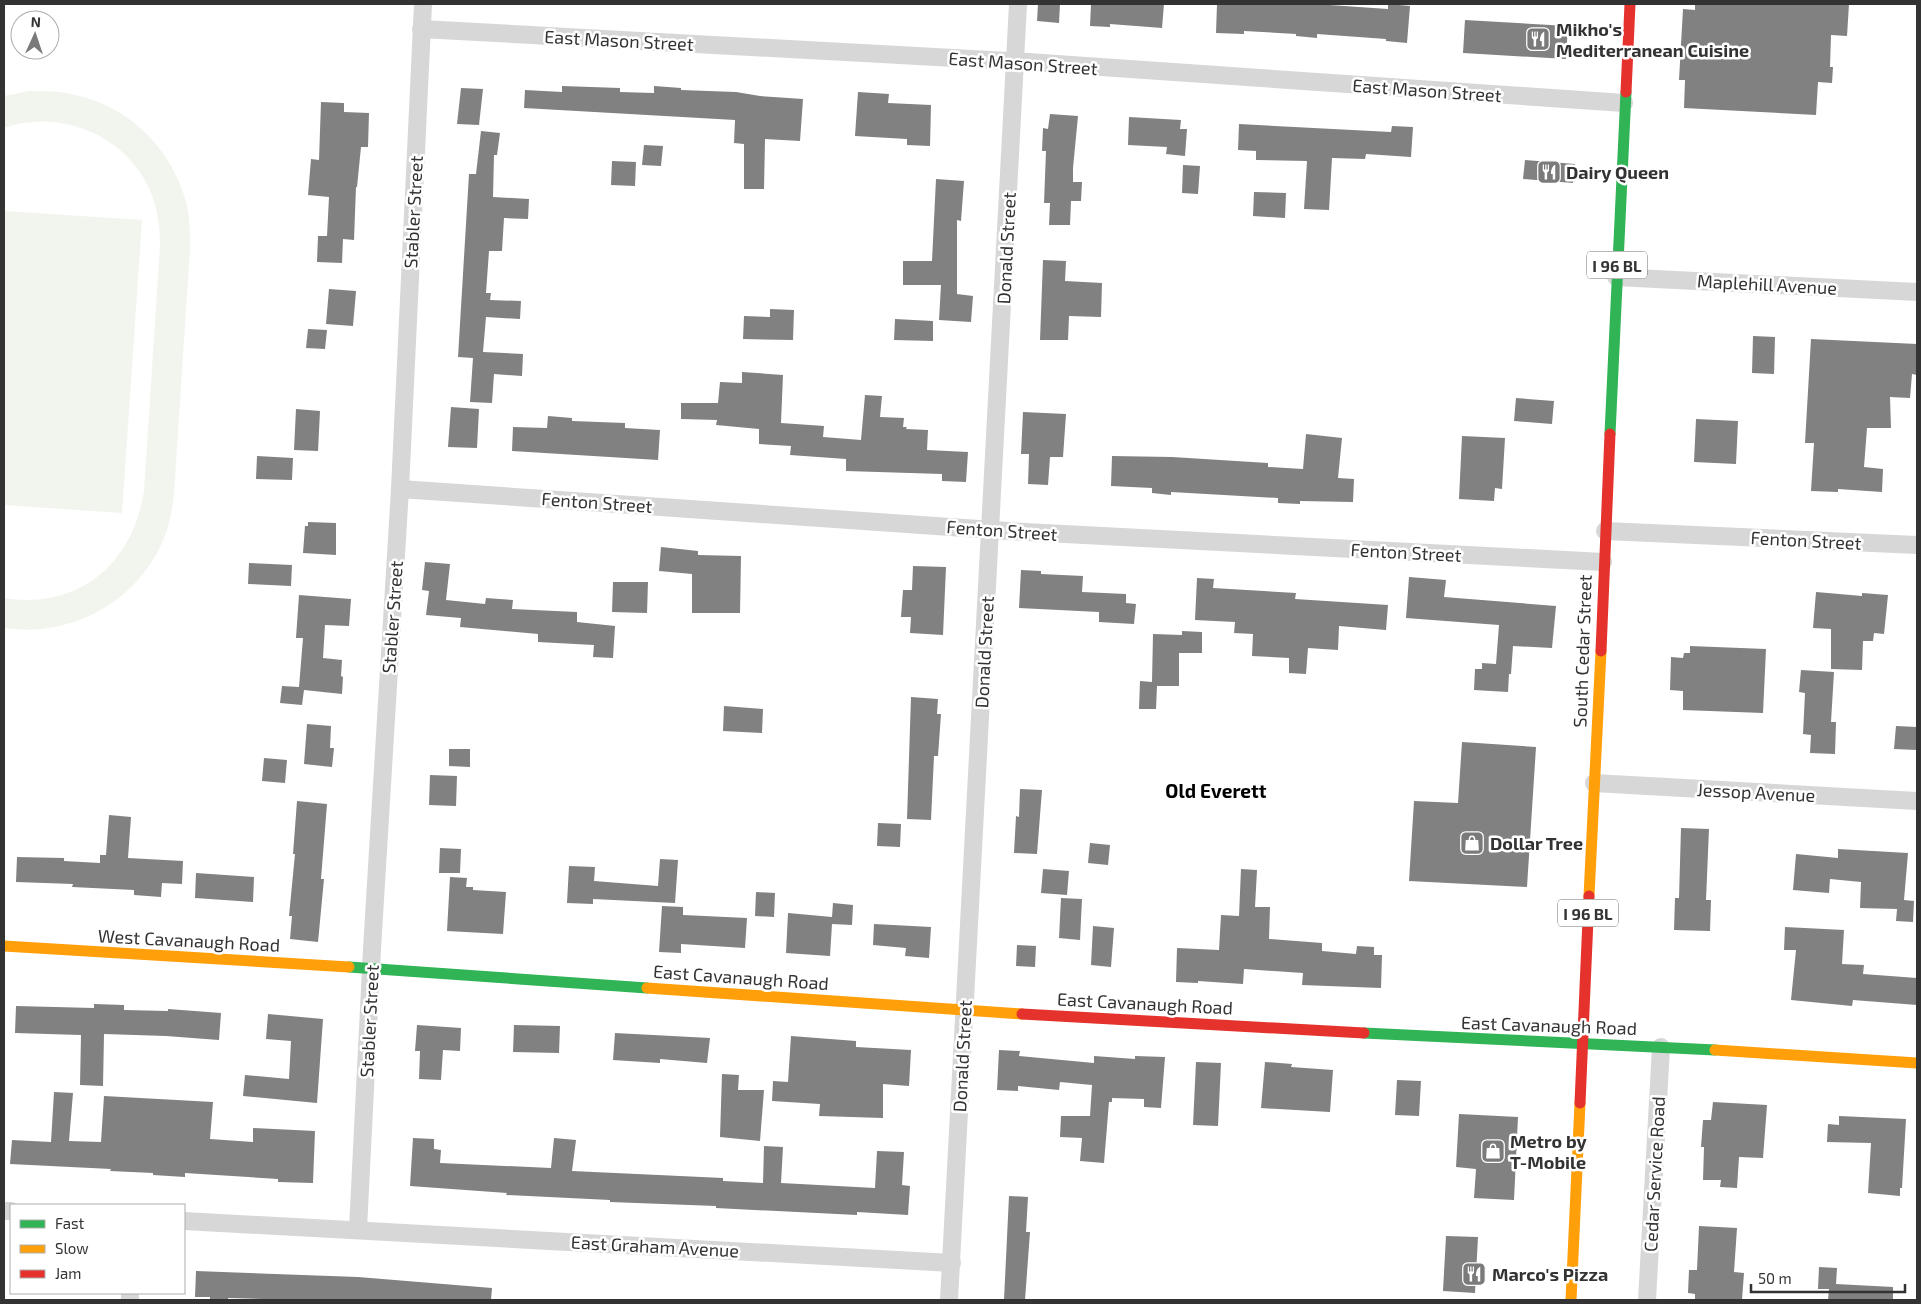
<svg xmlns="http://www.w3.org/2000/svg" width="1921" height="1304" viewBox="0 0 1921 1304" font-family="'Exo 2',sans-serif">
  <rect width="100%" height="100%" fill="#fff"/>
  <g fill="#f1f5ed">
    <path d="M 29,91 C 45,91 60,91 75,95 C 129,106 172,149 186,202 C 190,217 190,232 190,248 L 174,494 C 172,509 170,524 164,538 C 138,602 71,638 4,628 L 4,598 C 79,610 133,564 144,491 L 160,246 C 160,227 158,210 151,193 C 128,136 61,108 4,128 L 4,96 Z"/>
    <polygon points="4,211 142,220 122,513 4,505"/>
  </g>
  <g fill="#818181">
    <polygon points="1038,4 1060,4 1059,23 1037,21"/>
    <polygon points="1091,4 1164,4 1162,28 1110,24 1110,27 1090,26"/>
    <polygon points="1217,4 1315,4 1388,9 1388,4 1410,6 1407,43 1386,41 1386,39 1317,34 1317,38 1296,36 1296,34 1244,31 1244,34 1216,33"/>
    <polygon points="1695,4 1849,4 1847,36 1831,35 1830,67 1833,67 1832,83 1818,82 1816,115 1684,108 1685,80 1679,80 1683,9 1695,10"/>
    <polygon points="1465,20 1568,26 1566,59 1463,53"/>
    <polygon points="562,86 620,88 620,92 654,93 654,86 681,88 681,90 736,92 760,96 803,99 800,141 765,139 764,189 744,189 744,144 734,143 735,120 524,108 525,90 562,92"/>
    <polygon points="461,88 483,89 479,125 457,124"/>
    <polygon points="858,92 889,94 888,103 931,105 930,146 907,145 907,139 855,136"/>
    <polygon points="321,102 344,103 344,112 369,113 368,147 361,147 357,187 356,187 354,240 343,239 342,263 317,262 318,236 327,236 329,197 308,195 311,159 319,160"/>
    <polygon points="1050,114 1078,116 1073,168 1073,182 1082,182 1081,201 1071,201 1070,225 1049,225 1050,203 1044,203 1046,151 1042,151 1043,128 1048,129"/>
    <polygon points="1129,117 1181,120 1180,129 1187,129 1185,156 1166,154 1167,147 1128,145"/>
    <polygon points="1239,124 1391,132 1392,126 1413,127 1411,157 1366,154 1365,159 1332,158 1329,210 1304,209 1307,161 1256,160 1256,151 1238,150"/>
    <polygon points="481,131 500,133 497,155 494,155 493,197 529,199 528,219 504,218 502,251 489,251 486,293 491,293 490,300 521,301 520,319 486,317 483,352 523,354 522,376 494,374 492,403 470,402 473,358 458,357 469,174 476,174"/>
    <polygon points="644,145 663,146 661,166 642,165"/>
    <polygon points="1525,160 1575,164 1573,183 1523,179"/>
    <polygon points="612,161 636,162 635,186 611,185"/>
    <polygon points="1183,165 1200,166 1198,194 1182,193"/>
    <polygon points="936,179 964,181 961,221 957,220 957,294 973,296 971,322 939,320 941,285 903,285 903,261 932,261"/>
    <polygon points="1254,192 1286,193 1285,218 1253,216"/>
    <polygon points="1043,260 1066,261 1065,281 1102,283 1101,317 1069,316 1068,340 1040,340"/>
    <polygon points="329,289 356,291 353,326 326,324"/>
    <polygon points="770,309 794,310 793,340 743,339 744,316 770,317"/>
    <polygon points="895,319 933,321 933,341 894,340"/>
    <polygon points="308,329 327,330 325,349 306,348"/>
    <polygon points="1753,336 1775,337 1774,374 1752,373"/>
    <polygon points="1811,339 1917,344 1917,375 1912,374 1910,398 1890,397 1891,428 1867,428 1864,467 1883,469 1882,492 1838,489 1838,492 1811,491 1814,443 1805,443"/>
    <polygon points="742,372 783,375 781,423 824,426 823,437 861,440 865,395 882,396 880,417 904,418 903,427 907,427 906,429 928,430 927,450 968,452 966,482 942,481 942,474 846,471 846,459 790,455 791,446 759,444 759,429 716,425 717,420 681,419 681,403 718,403 720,382 742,383"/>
    <polygon points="1516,398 1554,401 1552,424 1514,421"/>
    <polygon points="451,407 479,409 477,448 448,447"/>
    <polygon points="296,409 320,411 318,451 294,450"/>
    <polygon points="1023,412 1066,414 1063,457 1050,457 1048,485 1028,484 1029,454 1021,454"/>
    <polygon points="548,416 572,418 572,421 625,423 625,428 660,430 658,460 512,451 513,427 547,428"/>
    <polygon points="1696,419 1738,421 1736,464 1694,462"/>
    <polygon points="1306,434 1342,438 1338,478 1354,479 1353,502 1300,501 1300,504 1278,503 1278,498 1171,492 1171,495 1152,493 1152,488 1111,486 1112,456 1172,457 1268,463 1268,467 1303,469"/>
    <polygon points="1462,436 1505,438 1502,489 1495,488 1494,501 1459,499"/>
    <polygon points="257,456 293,458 292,480 256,479"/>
    <polygon points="308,522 336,523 336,555 303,553 305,526 308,526"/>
    <polygon points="661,547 698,551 698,555 741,556 740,613 692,613 692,574 659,571"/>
    <polygon points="425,562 450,564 446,600 485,604 486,598 513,600 512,609 577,612 577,622 615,626 613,658 593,657 594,645 538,642 538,634 460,627 461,618 426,615 429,591 422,590"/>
    <polygon points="249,563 292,565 291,586 248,584"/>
    <polygon points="913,566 946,567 943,635 910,633 911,617 901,617 903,590 912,590"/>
    <polygon points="1021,570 1041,571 1041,574 1083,576 1082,592 1126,594 1126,603 1136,604 1134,624 1099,622 1099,612 1019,608"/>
    <polygon points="1409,577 1446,580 1444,597 1556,606 1552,648 1513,646 1511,674 1509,674 1508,692 1474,690 1475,669 1482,669 1482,663 1496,664 1499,625 1406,618"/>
    <polygon points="1197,578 1214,579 1213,588 1296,593 1295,599 1388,605 1386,630 1339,626 1338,650 1308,648 1306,674 1289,673 1289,658 1252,656 1253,634 1234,633 1235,622 1195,620"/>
    <polygon points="613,582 648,582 647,613 612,612"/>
    <polygon points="1816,592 1862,596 1862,593 1888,595 1884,634 1874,633 1873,641 1863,641 1862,670 1831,669 1831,629 1813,628"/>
    <polygon points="299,595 351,599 349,626 325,625 323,658 342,660 341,676 343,677 342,694 304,690 302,705 280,703 282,686 299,687 303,638 296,638"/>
    <polygon points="1182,631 1202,632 1202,653 1179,653 1179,686 1157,686 1156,709 1139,709 1140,681 1152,682 1153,634 1182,635"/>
    <polygon points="1690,646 1766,649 1763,713 1683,710 1683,691 1670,690 1671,657 1683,658 1684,653 1690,653"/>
    <polygon points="1801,670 1834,672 1831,722 1836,722 1835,754 1810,753 1811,735 1803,734 1805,693 1799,692"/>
    <polygon points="911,697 938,699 937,714 941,714 938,756 934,756 931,820 907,819"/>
    <polygon points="724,706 763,709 762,733 723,731"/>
    <polygon points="307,724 331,726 330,748 334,748 332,767 304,764"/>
    <polygon points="1896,726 1917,727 1917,750 1894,749"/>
    <polygon points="1462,742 1536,747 1527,887 1409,881 1414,801 1458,803"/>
    <polygon points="449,749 470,749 470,767 449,766"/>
    <polygon points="264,758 287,760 285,783 262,781"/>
    <polygon points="430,775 457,776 456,806 429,805"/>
    <polygon points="1020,789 1042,790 1037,854 1014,853 1016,816 1019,817"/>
    <polygon points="297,801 327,804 321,879 324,879 318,942 290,939 292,916 289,916 295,854 293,854"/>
    <polygon points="109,815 131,817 128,858 183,861 182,884 162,883 161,897 134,895 134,890 72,887 73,884 16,882 17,857 64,858 64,861 100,863 100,855 106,855"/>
    <polygon points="878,823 901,824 900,847 877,846"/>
    <polygon points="1681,828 1709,829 1706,900 1711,900 1710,931 1674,930 1675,898 1679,898"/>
    <polygon points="1090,843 1110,845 1108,865 1088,863"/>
    <polygon points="440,848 461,849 460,873 439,873"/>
    <polygon points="1838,849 1908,853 1904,900 1914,901 1913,922 1896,921 1897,909 1860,908 1861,882 1830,879 1829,893 1793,890 1796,854 1838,858"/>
    <polygon points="660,859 678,860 675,903 593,899 593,904 567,903 569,866 595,867 594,881 658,886"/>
    <polygon points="1043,869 1069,871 1067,895 1041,893"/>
    <polygon points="1241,869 1257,870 1255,907 1270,907 1269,939 1322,943 1322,951 1356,954 1357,946 1374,947 1374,955 1382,955 1381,988 1302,985 1303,973 1244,969 1243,984 1198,981 1198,983 1176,982 1177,948 1219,950 1221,915 1239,916"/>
    <polygon points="196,873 254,877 253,902 195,898"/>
    <polygon points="450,877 467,878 466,887 473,887 473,890 506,892 503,934 447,931"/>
    <polygon points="756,892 775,893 774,917 755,916"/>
    <polygon points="1061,898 1082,899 1080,940 1059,938"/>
    <polygon points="833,903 853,905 852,925 832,924 830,956 786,953 788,913 832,917"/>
    <polygon points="662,906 683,907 683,915 747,918 745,948 681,944 681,953 659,952"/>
    <polygon points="874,924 931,927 929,958 905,956 906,948 873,945"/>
    <polygon points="1093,926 1114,928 1111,967 1091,965"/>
    <polygon points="1785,927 1844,930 1842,964 1864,965 1863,974 1917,978 1917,1005 1853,1000 1852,1006 1791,1000 1796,950 1784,950"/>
    <polygon points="1017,945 1036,946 1035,967 1016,966"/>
    <polygon points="94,1004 124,1005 124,1010 168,1011 168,1009 221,1013 219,1040 166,1036 104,1034 103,1086 80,1085 81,1035 15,1033 16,1006 94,1008"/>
    <polygon points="268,1014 323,1019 317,1103 243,1096 245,1075 289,1079 291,1041 266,1039"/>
    <polygon points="417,1025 461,1028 460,1051 443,1050 441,1080 419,1079 420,1051 415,1051"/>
    <polygon points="514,1025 560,1026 559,1053 513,1052"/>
    <polygon points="615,1033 710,1038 707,1063 660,1059 660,1063 613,1060"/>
    <polygon points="791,1036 856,1041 856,1047 911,1050 909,1086 883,1084 883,1118 819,1116 820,1104 772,1101 773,1081 788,1082"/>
    <polygon points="999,1050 1020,1051 1019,1056 1094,1063 1094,1056 1135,1059 1135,1056 1165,1057 1161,1108 1144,1107 1144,1099 1112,1098 1112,1102 1109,1102 1104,1163 1080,1161 1082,1138 1060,1137 1061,1116 1090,1116 1092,1085 1060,1082 1059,1090 1018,1086 1018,1091 997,1090"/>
    <polygon points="1196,1062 1221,1063 1218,1126 1193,1125"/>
    <polygon points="1265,1062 1292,1064 1291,1067 1333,1070 1330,1112 1261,1108"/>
    <polygon points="722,1074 739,1075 738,1090 764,1090 760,1141 720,1137"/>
    <polygon points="1397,1080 1421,1081 1419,1116 1395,1115"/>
    <polygon points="54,1092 73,1093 69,1141 101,1142 104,1096 213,1102 210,1139 253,1142 253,1128 315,1131 313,1183 278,1182 278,1179 185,1173 185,1177 153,1175 153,1173 110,1171 111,1169 10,1164 12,1140 51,1142"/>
    <polygon points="1713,1102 1767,1105 1763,1158 1739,1157 1737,1188 1720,1187 1721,1180 1703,1180 1704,1147 1701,1147 1703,1120 1711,1120"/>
    <polygon points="1459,1114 1518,1117 1514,1200 1474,1198 1476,1169 1456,1167"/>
    <polygon points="1839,1116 1906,1119 1902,1188 1900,1188 1900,1196 1868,1193 1871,1143 1827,1142 1828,1124 1839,1125"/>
    <polygon points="413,1138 434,1139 434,1149 441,1150 440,1163 551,1168 554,1138 576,1140 572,1171 723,1178 723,1181 763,1183 764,1146 783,1147 781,1183 875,1188 877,1151 904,1152 902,1185 910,1186 908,1215 857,1212 857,1215 716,1208 716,1206 610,1202 610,1200 506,1195 507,1193 410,1186"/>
    <polygon points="1009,1196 1028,1197 1026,1232 1030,1232 1025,1300 1004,1300"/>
    <polygon points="1699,1226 1737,1228 1734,1272 1744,1273 1742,1300 1695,1300 1695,1294 1688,1293 1689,1270 1697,1270"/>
    <polygon points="1446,1236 1478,1237 1475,1293 1443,1291"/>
    <polygon points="1819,1267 1837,1268 1836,1284 1893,1287 1893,1300 1828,1300 1829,1289 1818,1289"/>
    <polygon points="196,1271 358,1277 492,1288 491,1300 302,1300 228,1298 228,1300 210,1300 210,1297 195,1297"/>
  </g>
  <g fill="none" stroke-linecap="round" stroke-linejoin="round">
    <g stroke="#d7d7d7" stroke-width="18">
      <polyline points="421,29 1028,62 1624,103"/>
      <polyline points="1616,277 1917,292"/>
      <polyline points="400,489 1008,531 1603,562"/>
      <polyline points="1605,531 1917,545"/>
      <polyline points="1594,783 1917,801"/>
      <polyline points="4,1211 11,1211"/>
      <polyline points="184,1221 952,1263"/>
      <polyline points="358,1229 372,949 400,489 423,4"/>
      <polyline points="130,1300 130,1293"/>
      <polyline points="949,1300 1018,4"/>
      <polyline points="1647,1300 1661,1047"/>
    </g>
    <g stroke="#30b455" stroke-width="11">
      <polyline points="1610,434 1626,92"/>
      <polyline points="349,967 647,988"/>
      <polyline points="1364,1033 1715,1050"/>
    </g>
    <g stroke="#ff9f0a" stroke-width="11">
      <polyline points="1589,896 1601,651"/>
      <polyline points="4,946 349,967"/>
      <polyline points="647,988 1022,1014"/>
      <polyline points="1715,1050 1917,1063"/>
      <polyline points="1571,1300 1580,1103"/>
    </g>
    <g stroke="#e5322d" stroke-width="11">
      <polyline points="1626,92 1630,4"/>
      <polyline points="1601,651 1610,434"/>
      <polyline points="1022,1014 1364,1033"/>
      <polyline points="1580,1103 1589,896"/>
    </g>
  </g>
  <defs>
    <g id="restaurant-square" transform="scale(1.25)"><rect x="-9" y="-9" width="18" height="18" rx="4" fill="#7a7a7a" stroke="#fff"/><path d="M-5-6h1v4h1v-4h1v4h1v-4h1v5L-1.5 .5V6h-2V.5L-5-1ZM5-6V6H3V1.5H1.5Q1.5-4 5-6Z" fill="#fff"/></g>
    <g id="shop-square" transform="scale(1.25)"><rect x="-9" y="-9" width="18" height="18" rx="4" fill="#7a7a7a" stroke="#fff"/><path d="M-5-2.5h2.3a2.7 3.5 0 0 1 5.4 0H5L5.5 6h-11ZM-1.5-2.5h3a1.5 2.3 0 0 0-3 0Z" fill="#fff"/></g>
  </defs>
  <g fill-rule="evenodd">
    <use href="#restaurant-square" x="1538" y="39"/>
    <use href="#restaurant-square" x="1549" y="172"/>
    <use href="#shop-square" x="1472" y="843"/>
    <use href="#shop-square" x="1493" y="1151"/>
    <use href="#restaurant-square" x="1474" y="1274"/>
  </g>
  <g text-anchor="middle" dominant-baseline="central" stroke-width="5" stroke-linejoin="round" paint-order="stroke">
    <g fill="#fff" stroke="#707070" stroke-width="1">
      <rect x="1587" y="251.5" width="60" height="27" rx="4"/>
      <rect x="1558" y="899.5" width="60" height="27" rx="4"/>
    </g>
    <g font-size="16" font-weight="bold" fill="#333">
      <text x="1617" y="265">I 96 BL</text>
      <text x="1588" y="913">I 96 BL</text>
    </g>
    <g font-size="18" font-weight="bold" fill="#333" stroke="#fff" text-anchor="start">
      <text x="1556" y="29">Mikho's<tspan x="1556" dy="21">Mediterranean Cuisine</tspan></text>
      <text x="1566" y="172">Dairy Queen</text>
      <text x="1490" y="843">Dollar Tree</text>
      <text x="1510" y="1141">Metro by<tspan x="1510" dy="21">T-Mobile</tspan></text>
      <text x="1492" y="1274">Marco's Pizza</text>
    </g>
    <g font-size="18" fill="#333" stroke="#fff">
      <text transform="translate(619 40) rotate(3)">East Mason Street</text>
      <text transform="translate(1023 63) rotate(4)">East Mason Street</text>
      <text transform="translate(1427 90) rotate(4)">East Mason Street</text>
      <text transform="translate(413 212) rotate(-87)">Stabler Street</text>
      <text transform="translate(1006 248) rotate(-87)">Donald Street</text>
      <text transform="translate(1767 284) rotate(3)">Maplehill Avenue</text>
      <text transform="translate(597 502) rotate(4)">Fenton Street</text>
      <text transform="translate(1002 530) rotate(4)">Fenton Street</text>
      <text transform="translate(1806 540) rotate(3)">Fenton Street</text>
      <text transform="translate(1406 552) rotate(3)">Fenton Street</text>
      <text transform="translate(392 617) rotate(-86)">Stabler Street</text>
      <text transform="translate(1582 651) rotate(-88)">South Cedar Street</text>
      <text transform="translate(984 652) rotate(-87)">Donald Street</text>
      <text transform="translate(1756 792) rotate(3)">Jessop Avenue</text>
      <text transform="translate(189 940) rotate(3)">West Cavanaugh Road</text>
      <text transform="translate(741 977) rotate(4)">East Cavanaugh Road</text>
      <text transform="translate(1145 1003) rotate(3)">East Cavanaugh Road</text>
      <text transform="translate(369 1021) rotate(-87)">Stabler Street</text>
      <text transform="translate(1549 1025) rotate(2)">East Cavanaugh Road</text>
      <text transform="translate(962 1056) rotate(-87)">Donald Street</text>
      <text transform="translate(1654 1174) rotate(-87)">Cedar Service Road</text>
      <text transform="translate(655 1246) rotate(3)">East Graham Avenue</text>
    </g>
    <g font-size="19" font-weight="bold" fill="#000" stroke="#fff">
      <text x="1216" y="790">Old Everett</text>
    </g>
  </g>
  <rect width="1921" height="1304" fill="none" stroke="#333333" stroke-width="10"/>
  <rect x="10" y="1204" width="175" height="90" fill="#ffffff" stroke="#adadad"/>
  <rect x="20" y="1220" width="25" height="8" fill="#30b455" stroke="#adadad"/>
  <text x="55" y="1229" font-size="15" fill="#333333">Fast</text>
  <rect x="20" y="1245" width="25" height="8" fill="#ff9f0a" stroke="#adadad"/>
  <text x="55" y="1254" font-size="15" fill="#333333">Slow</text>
  <rect x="20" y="1270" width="25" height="8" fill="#e5322d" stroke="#adadad"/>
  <text x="55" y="1279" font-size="15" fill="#333333">Jam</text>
  <g transform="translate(35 35) rotate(3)"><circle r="24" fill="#ffffff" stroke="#adadad"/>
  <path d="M0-4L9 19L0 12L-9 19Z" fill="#7a7a7a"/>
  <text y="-8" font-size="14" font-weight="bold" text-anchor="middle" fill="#333333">N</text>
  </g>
  <path d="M1751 1284v8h154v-8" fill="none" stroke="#333333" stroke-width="2.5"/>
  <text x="1758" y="1284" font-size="15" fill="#333333" stroke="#ffffff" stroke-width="4" paint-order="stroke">50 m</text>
</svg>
